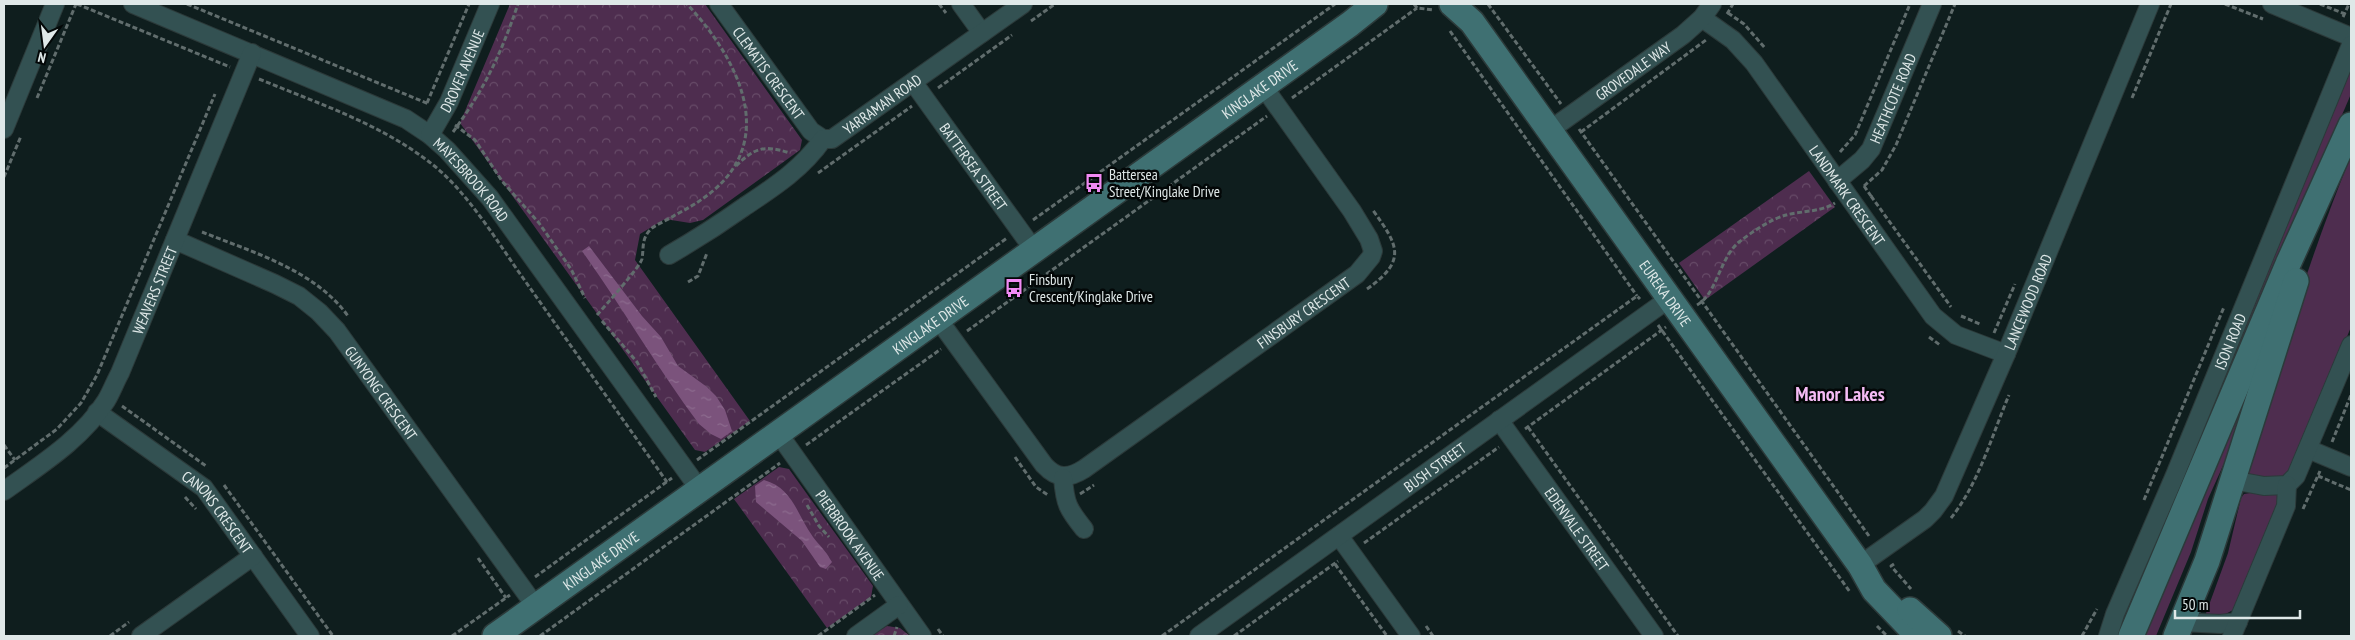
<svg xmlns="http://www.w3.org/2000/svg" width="2355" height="640" viewBox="0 0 2355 640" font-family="'PT Sans Narrow',sans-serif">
  <defs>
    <pattern id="park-crowns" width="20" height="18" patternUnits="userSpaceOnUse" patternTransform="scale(1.25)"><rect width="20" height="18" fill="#4e2d4f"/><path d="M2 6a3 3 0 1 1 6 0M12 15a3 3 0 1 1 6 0" fill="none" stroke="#674b68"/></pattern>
    <pattern id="water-ripples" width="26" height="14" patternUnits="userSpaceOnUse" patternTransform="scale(1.25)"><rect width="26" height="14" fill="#7b537c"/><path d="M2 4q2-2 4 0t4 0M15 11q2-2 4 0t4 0" fill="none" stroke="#8d6c8f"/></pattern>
  </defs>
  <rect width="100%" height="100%" fill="#0f1e1e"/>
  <g fill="#4e2d4f">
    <polygon points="2351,66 2351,94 2118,636 2118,630"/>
    <path d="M 2351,156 L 2351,327 L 2288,478 L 2246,479 C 2275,369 2308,261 2351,156 Z"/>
    <polygon points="2250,379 2243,421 2208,499 2191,552 2156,636 2142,636"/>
    <polygon points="2250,493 2278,495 2280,498 2233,610 2220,617 2205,616 2228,553 2241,498 2244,494"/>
  </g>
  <g fill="url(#park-crowns)">
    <polygon points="510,4 705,4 802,140 800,150 703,220 690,223 665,219 640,234 635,260 750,421 705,452 695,450 460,123"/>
    <polygon points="1809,171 1835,207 1705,300 1679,263"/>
    <polygon points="779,467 789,469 873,586 871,597 827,628 734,499"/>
    <polygon points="887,626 900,628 910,636 870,636"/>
  </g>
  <g fill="url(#water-ripples)">
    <path d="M 589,246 L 642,316 L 661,337 L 678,366 L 707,387 L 716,396 L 725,410 L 732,431 L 721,439 L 711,434 L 699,424 C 657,368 623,308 582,251 Z"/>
    <path d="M 764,480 C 793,488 797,515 813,537 C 819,545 826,551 830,559 L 832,562 L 826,569 L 820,567 L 802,541 L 756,502 L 755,486 Z"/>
  </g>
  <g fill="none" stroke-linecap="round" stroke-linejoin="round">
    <g stroke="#2c3a3a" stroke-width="20">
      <g id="street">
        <path id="s1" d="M 133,4 L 406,119 L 430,135 L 447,150 L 490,198 L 700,490"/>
        <path id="s2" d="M 719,4 L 811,131 L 823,139"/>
        <polyline points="961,4 982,33"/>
        <polyline points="2272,4 2351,37"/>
        <path id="s3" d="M 1702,18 L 1733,40 L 1754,63 L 1933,316 L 1956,335 L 2006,354"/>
        <path id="s4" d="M 913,82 L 1034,250"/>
        <polyline points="4,129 55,4"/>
        <path id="s5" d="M 1550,130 L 1683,35 L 1702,18 L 1712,4"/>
        <path id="s6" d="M 430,135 L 449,102 L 490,4"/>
        <path id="s7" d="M 1837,181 L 1862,160 L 1871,149 L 1932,4"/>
        <path id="s8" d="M 175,240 L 275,284 L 299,296 L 319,312 L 337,331 L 536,607"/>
        <path id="s9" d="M 669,255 C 695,240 720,224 744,207 C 774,187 802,169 823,139 L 832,139 L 1023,4"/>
        <path id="s10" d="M 938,319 L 1044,465 C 1057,479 1068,479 1084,469 L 1357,274 L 1371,257 L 1373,251 L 1369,239 L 1352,211 L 1263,86"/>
        <path id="s11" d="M 97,412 L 204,488 L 310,636"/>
        <path id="s12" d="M 1499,420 L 1654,636"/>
        <path id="s13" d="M 778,433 L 922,636"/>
        <polyline points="2308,449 2351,467"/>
        <path d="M 1063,478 C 1065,504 1068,509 1084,529"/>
        <polyline points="2232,480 2264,486 2287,485 2296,476 2351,345"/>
        <path id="s14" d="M 4,491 C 40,465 82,439 106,401 C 111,393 115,382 120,373 L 252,53"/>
        <polyline points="1339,536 1411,636"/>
        <path id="s15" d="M 1860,565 L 1925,519 L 1933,511 L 1944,496 L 2006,354 L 2150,4"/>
        <polyline points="2182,622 2220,624 2238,622"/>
        <polyline points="141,636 253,556"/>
        <polyline points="856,636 899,605"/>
        <path id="s16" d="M 1199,636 L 1670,298"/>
        <path id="s17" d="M 2108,636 L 2115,614 L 2175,475 L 2351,45"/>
        <polyline points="2232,636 2286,506 2287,485"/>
      </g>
    </g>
    <g stroke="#2c3a3a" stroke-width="28">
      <g id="secondary">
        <path id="s18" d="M 1452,4 L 1472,22 L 1860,565 L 1874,590 L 1918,636"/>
        <polyline points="1910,610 1939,636"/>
        <path id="s19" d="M 495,636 L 1350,24 L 1375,4"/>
        <polyline points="2131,636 2288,264 2351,125"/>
        <polyline points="2176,636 2207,561 2296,281"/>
      </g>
    </g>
    <g stroke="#616d6d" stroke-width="3" stroke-dasharray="5 2.5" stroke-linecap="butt">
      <polyline points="77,4 230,67"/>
      <polyline points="187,4 429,104"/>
      <polyline points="939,4 946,13"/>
      <polyline points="1414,4 1417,8 1434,10"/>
      <polyline points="1488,4 1561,104"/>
      <polyline points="2225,4 2263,19"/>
      <polyline points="2320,4 2345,14"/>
      <polyline points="1728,13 1744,24 1765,48"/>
      <polyline points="1727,14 1733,4"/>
      <polyline points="2343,17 2349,4"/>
      <polyline points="1031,21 1055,4"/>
      <polyline points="1450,31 1637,296"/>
      <path d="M 259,79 C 317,103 378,123 428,161 C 466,189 496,240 523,278 C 571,346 619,414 667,482"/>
      <polyline points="938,88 1012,35"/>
      <polyline points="37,98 76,4"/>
      <polyline points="1292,98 1417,8"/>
      <polyline points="2132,98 2171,4"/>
      <polyline points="427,103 469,4"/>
      <polyline points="455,125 475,140 502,181 539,223 571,269 585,298"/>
      <polyline points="1579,129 1869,536"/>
      <path d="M 453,132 C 485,88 501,54 518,4"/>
      <polyline points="1581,132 1706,40"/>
      <polyline points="1840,152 1855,135 1910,4"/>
      <path d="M 736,166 C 755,147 765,145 790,153"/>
      <polyline points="818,173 912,106"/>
      <polyline points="4,177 21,136"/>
      <polyline points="1864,186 1871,196 1869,198"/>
      <polyline points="1864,186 1882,170 1896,145 1955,4"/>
      <polyline points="1871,196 1951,307"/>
      <polyline points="1033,220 1335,4"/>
      <path d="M 202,232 C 252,252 315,270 348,316"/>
      <polyline points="688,282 698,276 707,253"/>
      <path d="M 1367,289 C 1408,260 1398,245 1372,209"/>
      <path d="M 1697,305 C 1717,294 1719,259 1739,242 C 1752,232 1771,219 1786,215 C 1801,211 1821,212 1835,203"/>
      <path d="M 597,315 C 604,307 640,267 642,259 C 644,247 641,238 652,228 C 659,223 668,220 675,215 C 689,208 702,200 714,190 C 779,134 734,54 687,4"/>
      <polyline points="1961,316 1980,324"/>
      <polyline points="602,321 637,362 656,397"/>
      <polyline points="1658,325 1850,592"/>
      <polyline points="967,331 1267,116"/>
      <polyline points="1994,333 2015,284"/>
      <polyline points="1929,337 1940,345"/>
      <polyline points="122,406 206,466"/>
      <polyline points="1528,427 1678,636"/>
      <polyline points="1525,429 1666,327"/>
      <polyline points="2332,442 2351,395"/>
      <polyline points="4,445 15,460"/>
      <polyline points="806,445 941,349"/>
      <polyline points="1015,457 1036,487 1048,495"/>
      <polyline points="697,460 1007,238"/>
      <polyline points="4,468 57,429 81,403 97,375 215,94"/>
      <polyline points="2318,476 2351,490"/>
      <polyline points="224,485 333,636"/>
      <polyline points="1080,494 1094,485"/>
      <polyline points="185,497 196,509"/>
      <polyline points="2144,500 2224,307"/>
      <polyline points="807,505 819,526 829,537"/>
      <polyline points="2303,509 2320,471"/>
      <path d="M 1951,518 C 1979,483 1992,435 2009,395"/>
      <polyline points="1364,543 1499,447"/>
      <polyline points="478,558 506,598"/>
      <polyline points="1335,564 1387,636"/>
      <polyline points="1894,564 1891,566 1911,589"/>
      <polyline points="535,577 672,478"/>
      <polyline points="1426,626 1433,636"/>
      <polyline points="1877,626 1887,636"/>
      <polyline points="938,629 943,636"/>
      <polyline points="1958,631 1965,636"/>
      <polyline points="110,636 129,622"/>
      <polyline points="452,636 510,595"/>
      <polyline points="540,636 780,463"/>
      <polyline points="818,636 875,595"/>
      <polyline points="894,636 897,627"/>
      <polyline points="1162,636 1637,296 1640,299"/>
      <polyline points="1234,636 1338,561"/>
      <polyline points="2082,636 2097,609"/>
    </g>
    <use href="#street" stroke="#335152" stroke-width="18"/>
    <use href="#secondary" stroke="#3f7072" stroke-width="25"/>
  </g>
  <defs>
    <g id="bus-bare" transform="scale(1.5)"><path d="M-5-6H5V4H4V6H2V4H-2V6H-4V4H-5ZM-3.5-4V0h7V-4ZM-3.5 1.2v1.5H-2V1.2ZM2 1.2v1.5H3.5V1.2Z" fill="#f18af4" stroke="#030707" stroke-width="2.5" paint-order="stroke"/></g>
  </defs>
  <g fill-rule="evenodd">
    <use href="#bus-bare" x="1094" y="183"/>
    <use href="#bus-bare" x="1014" y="288"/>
  </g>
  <g text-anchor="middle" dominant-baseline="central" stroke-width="5" stroke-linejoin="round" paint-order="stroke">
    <g font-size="15" fill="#dfe8e8" stroke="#030707">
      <text stroke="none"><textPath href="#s6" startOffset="72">DROVER AVENUE</textPath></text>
      <text stroke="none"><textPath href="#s5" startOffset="102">GROVEDALE WAY</textPath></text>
      <text stroke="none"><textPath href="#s2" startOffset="85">CLEMATIS CRESCENT</textPath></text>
      <text stroke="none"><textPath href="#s19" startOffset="940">KINGLAKE DRIVE</textPath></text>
      <text stroke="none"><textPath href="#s7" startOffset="102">HEATHCOTE ROAD</textPath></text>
      <text stroke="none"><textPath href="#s9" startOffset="264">YARRAMAN ROAD</textPath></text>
      <text stroke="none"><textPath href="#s4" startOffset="104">BATTERSEA STREET</textPath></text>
      <text stroke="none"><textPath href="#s1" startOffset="386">MAYESBROOK ROAD</textPath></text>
      <text stroke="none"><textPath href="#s3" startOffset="231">LANDMARK CRESCENT</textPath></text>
      <text stroke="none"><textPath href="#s14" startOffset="258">WEAVERS STREET</textPath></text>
      <text stroke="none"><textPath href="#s18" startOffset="360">EUREKA DRIVE</textPath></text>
      <text stroke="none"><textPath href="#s15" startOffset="321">LANCEWOOD ROAD</textPath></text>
      <text stroke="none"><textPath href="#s10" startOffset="495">FINSBURY CRESCENT</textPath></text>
      <text stroke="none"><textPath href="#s19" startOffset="535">KINGLAKE DRIVE</textPath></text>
      <text stroke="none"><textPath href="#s17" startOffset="319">ISON ROAD</textPath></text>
      <text stroke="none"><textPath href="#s8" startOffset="264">GUNYONG CRESCENT</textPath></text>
      <text stroke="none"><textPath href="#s16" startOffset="290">BUSH STREET</textPath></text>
      <text stroke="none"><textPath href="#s11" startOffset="158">CANONS CRESCENT</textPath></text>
      <text stroke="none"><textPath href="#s12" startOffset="134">EDENVALE STREET</textPath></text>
      <text stroke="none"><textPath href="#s13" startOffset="125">PIERBROOK AVENUE</textPath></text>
      <text stroke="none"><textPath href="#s19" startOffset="130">KINGLAKE DRIVE</textPath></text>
    </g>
    <g font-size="15" fill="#dfe8e8" stroke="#030707" text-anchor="start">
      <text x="1109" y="174">Battersea<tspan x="1109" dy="17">Street/Kinglake Drive</tspan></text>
      <text x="1029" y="279">Finsbury<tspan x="1029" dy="17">Crescent/Kinglake Drive</tspan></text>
    </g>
    <g font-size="20" font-weight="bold" fill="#f4bbf4" stroke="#030707">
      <text x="1840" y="394">Manor Lakes</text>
    </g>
  </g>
  <rect width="2355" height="640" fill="none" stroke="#dfe8e8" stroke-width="10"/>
  <g transform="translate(45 45) rotate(194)" stroke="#030707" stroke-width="4" paint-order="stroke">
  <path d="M0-4L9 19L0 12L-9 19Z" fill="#dfe8e8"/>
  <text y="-8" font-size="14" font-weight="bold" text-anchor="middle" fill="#dfe8e8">N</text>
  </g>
  <path d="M2175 610v8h125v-8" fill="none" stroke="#dfe8e8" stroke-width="2.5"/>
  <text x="2182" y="610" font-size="15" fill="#dfe8e8" stroke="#030707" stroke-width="4" paint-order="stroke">50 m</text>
</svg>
